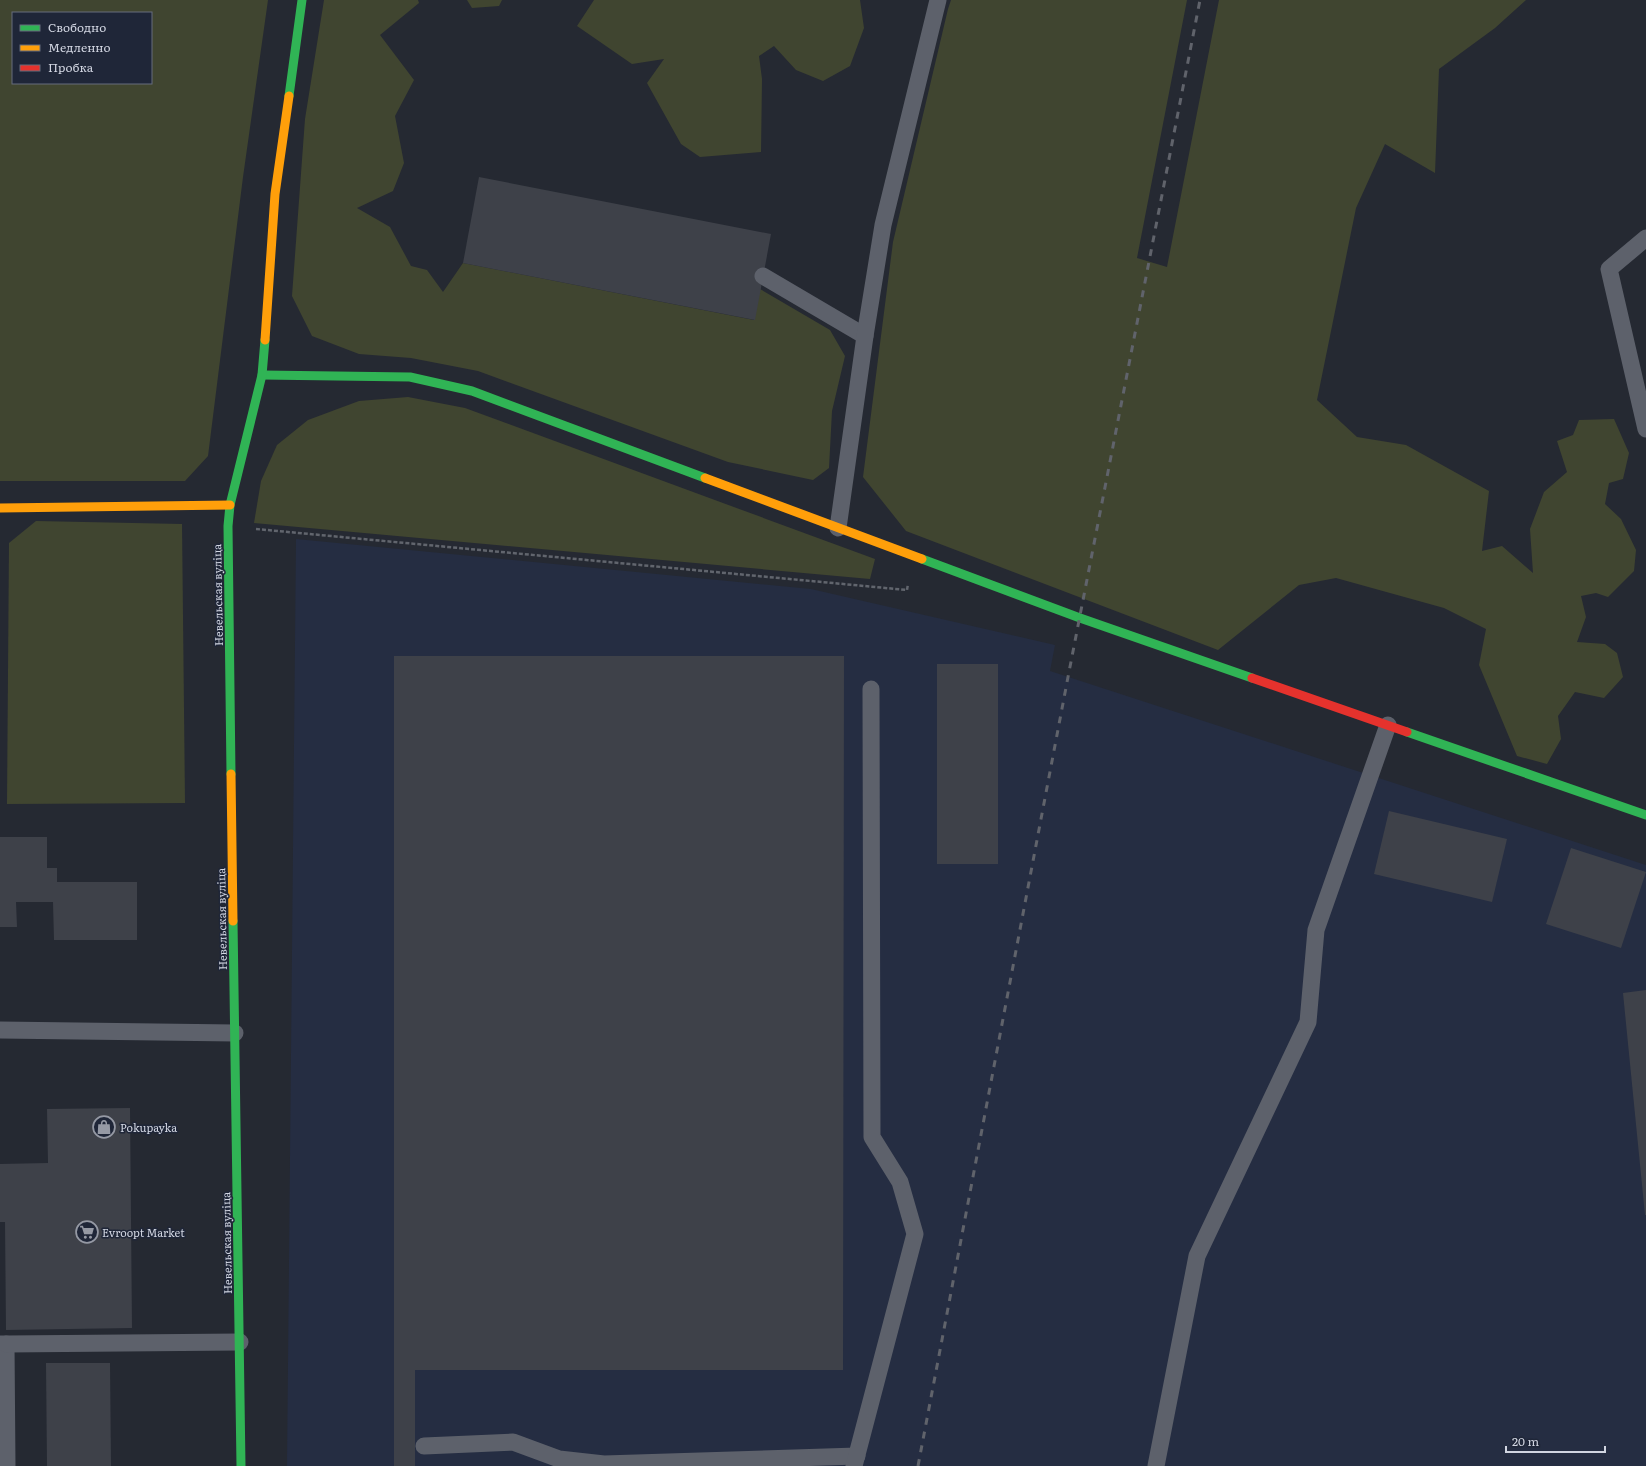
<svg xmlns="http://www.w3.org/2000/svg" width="1646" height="1466" viewBox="0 0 1646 1466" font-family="Literata,serif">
  <rect width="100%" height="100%" fill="#252932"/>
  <polygon fill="#252d42" points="296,539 811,589 1055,645 1050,671 1646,865 1646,1466 287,1466"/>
  <g fill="#404530" fill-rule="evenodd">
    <path d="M 0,0 L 268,0 L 243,177 L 208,456 L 185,481 L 0,481 ZM 13,13 L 151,13 L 151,83 L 13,83 Z"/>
    <polygon points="324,0 418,0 419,3 380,35 414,80 395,116 404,163 393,191 357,208 390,227 411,266 427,270 443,292 463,263 754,320 760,289 830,330 845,356 832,411 829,468 813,480 728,462 478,371 411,358 359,354 312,336 292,296 305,119"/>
    <polygon points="467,0 502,0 499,6 472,8"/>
    <polygon points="594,0 860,0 864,28 850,66 823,81 796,70 774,46 759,56 762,79 761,152 700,157 681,144 647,83 664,59 632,64 577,26"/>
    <polygon points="951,0 1187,0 1137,258 1167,267 1219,0 1526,0 1495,28 1439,69 1435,173 1385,144 1356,208 1317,400 1357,437 1406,445 1489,491 1482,551 1502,546 1533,573 1530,529 1544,492 1567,472 1557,441 1573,435 1579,420 1614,419 1629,453 1623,479 1609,483 1605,504 1621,519 1636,550 1634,571 1608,597 1596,593 1581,596 1586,617 1577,642 1605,644 1617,653 1623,677 1604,698 1575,692 1558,716 1561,739 1547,764 1517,756 1479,665 1486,629 1444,608 1336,578 1299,585 1218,650 906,531 863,477 893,242 948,9"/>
    <polygon points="408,397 465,408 875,559 870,579 254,523 261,481 277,445 308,420 359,401"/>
    <polygon points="36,521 182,524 185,803 7,804 9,543"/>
  </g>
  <g fill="#3e4149">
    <polygon points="479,177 771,234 755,320 463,263"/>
    <polygon points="394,656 844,656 843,1370 415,1370 415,1466 394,1466"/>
    <rect x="937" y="664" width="61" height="200"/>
    <polygon points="1389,811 1507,839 1492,902 1374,874"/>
    <polygon points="0,837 47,837 47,868 57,868 57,882 137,882 137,940 54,940 53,902 16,902 17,927 0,927"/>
    <polygon points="1571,848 1646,872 1621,948 1546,924"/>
    <polygon points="1646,990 1646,1215 1645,1215 1623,993"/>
    <polygon points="130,1108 132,1328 6,1330 5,1222 0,1222 0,1164 48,1163 47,1109"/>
    <polygon points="46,1363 110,1363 111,1466 47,1466"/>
  </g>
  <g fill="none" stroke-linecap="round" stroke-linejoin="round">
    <polyline stroke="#61656d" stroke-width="2.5" stroke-dasharray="4 2" stroke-linecap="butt" points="256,529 907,590 908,584"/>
    <g stroke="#5d616b" stroke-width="17">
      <polyline points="1646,238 1609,269 1646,429"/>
      <polyline points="763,276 865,336"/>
      <polyline points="838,528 865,336 883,225 938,0"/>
      <polyline points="0,1030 235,1033"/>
      <polyline points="0,1344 6,1344 7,1466"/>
      <polyline points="6,1344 240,1342"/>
      <polyline points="424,1446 513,1442 559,1459 604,1464 857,1456"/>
      <polyline points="854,1466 915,1234 900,1182 872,1137 871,689"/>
      <polyline points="1156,1466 1197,1256 1308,1022 1316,930 1388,725"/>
    </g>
    <g stroke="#30b455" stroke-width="9">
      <polyline points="289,96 302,0"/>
      <polyline points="262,375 410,377 472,391 705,478"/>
      <polyline points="922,559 1080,618 1252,678"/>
      <polyline points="1407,732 1646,815"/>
      <polyline points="231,774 228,526 230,505 262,375 265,340"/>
      <polyline points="233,921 241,1466"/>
    </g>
    <g stroke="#ff9f0a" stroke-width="9">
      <polyline points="265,340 275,194 289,96"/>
      <polyline points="705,478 922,559"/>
      <polyline points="0,508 230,505"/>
      <polyline points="231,774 233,921"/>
    </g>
    <polyline stroke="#e5322d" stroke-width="9" points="1252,678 1407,732"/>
    <polyline stroke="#60636b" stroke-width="3" stroke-dasharray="7 7" stroke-linecap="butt" points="918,1466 1068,677 1200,0"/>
  </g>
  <defs>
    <g id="shop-ring" transform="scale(1.15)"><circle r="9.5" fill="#1f2638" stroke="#9599a4" stroke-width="1.5"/><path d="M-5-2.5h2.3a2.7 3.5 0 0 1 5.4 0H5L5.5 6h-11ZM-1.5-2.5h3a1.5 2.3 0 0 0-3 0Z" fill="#9599a4"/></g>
    <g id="supermarket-ring" transform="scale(1.15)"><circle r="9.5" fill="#1f2638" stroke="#9599a4" stroke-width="1.5"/><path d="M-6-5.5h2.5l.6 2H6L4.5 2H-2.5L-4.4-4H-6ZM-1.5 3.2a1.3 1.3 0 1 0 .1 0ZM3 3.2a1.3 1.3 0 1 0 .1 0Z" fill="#9599a4"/></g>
  </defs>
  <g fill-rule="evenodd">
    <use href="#shop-ring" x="104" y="1127"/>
    <use href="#supermarket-ring" x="87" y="1232"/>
  </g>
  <g text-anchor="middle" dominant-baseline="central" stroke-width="3" stroke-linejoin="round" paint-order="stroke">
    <g font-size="11" fill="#d1d5e1" stroke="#1f2638">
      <text transform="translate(217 595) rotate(-91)">Невельская вуліца</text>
      <text transform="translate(221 919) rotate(-91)">Невельская вуліца</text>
      <text transform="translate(226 1243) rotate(-91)">Невельская вуліца</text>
    </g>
    <g font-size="11" fill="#d1d5e1" stroke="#1f2638" text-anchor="start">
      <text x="120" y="1127">Pokupayka</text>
      <text x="102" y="1232">Evroopt Market</text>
    </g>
  </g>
  <rect x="12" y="12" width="140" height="72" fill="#1f2638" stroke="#666c7c"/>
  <rect x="20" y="25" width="20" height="6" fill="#30b455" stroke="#666c7c"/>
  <text x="48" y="32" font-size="12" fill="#d1d5e1">Свободно</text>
  <rect x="20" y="45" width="20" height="6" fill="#ff9f0a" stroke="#666c7c"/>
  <text x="48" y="52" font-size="12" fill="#d1d5e1">Медленно</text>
  <rect x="20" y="65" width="20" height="6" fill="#e5322d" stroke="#666c7c"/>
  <text x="48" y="72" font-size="12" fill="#d1d5e1">Пробка</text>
  <path d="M1506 1446v6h99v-6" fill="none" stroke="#d1d5e1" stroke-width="2"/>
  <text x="1512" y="1446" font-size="12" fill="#d1d5e1" stroke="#1f2638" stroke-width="3" paint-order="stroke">20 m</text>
</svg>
